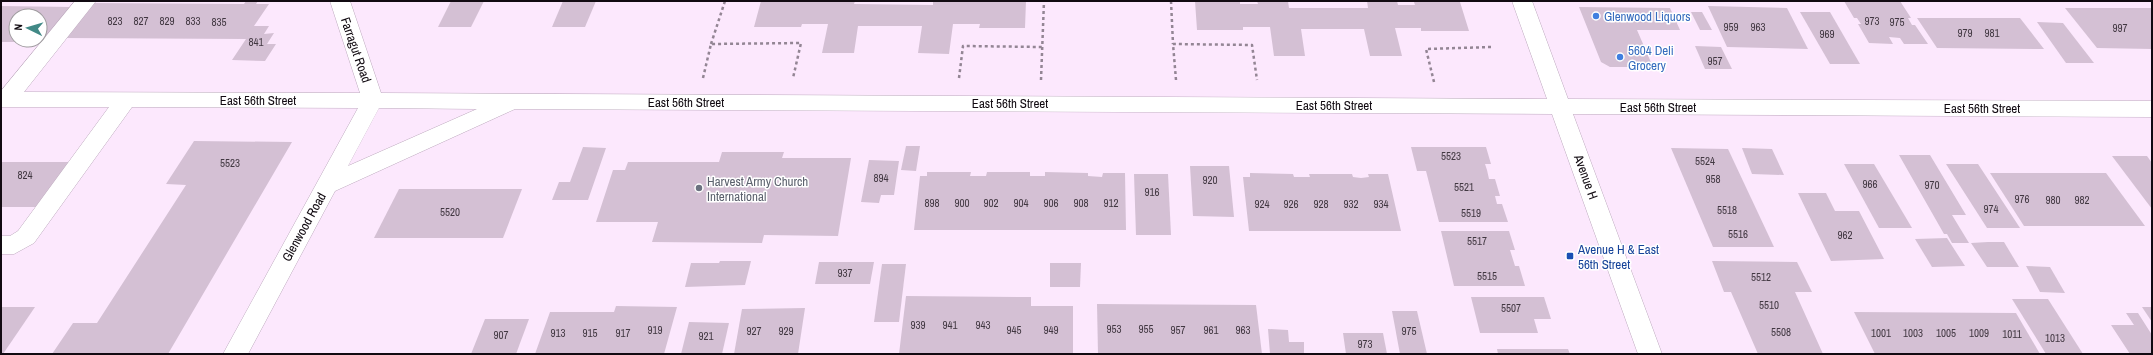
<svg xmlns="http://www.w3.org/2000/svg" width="2153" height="355" viewBox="0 0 2153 355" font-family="'Archivo Narrow',sans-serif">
  <rect width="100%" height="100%" fill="#fce8fd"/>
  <g fill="#d4c0d4" fill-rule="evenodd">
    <polygon points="246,1 258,1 256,4 269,4 254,26 269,26 264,34 274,33 267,44 276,44 265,61 232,60 246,39 63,38 91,3 244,4"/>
    <polygon points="451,1 484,1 471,27 438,27"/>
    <polygon points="563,1 596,1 585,27 552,27"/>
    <polygon points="761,1 855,1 854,4 933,5 933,1 1026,1 1025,28 979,28 980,24 953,24 949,54 918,53 922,26 858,26 854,53 822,53 828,24 802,24 801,27 754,27"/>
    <polygon points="1195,1 1240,1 1240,4 1258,4 1257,1 1288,1 1289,8 1368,8 1367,1 1397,1 1398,5 1415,5 1414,2 1460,2 1469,31 1421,31 1421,28 1395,28 1402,56 1370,56 1364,29 1301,29 1305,56 1274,56 1270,27 1243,27 1243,30 1197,30"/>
    <polygon points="1844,1 1900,1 1911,18 1908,18 1912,25 1915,25 1928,44 1904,44 1900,38 1889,37 1893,44 1869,43 1858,24 1861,24 1857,18 1854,18"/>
    <path d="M 1,6 L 72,7 L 43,42 L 1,42 ZM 16,16 L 40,16 L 40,40 L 16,40 Z"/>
    <polygon points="1708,6 1787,8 1808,49 1727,47"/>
    <polygon points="1579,7 1670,8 1680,30 1637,30 1653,67 1610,67 1601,62"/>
    <polygon points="2065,8 2152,8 2152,49 2097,48"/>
    <polygon points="1691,12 1702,12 1712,30 1700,30"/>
    <polygon points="1800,12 1830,12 1860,64 1830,64"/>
    <polygon points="1917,18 2020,18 2044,49 1937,48"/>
    <polygon points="2037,22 2063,23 2094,63 2066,63"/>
    <polygon points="1695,46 1721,47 1732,69 1705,69"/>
    <polygon points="194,141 292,142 168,354 52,354 73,323 97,323 186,185 166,184"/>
    <polygon points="906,146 920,146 916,171 901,170"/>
    <polygon points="583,147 606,148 588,200 552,200 559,182 570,182"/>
    <polygon points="1411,147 1486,147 1491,164 1485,164 1487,170 1489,179 1495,179 1500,196 1495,196 1497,204 1502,204 1508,222 1439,222 1426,171 1417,171"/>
    <polygon points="1671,148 1728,149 1774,247 1713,247"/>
    <polygon points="1742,148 1772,149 1784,175 1752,174"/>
    <polygon points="722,152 784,152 782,158 851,158 838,236 764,235 762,243 652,242 658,222 596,222 613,170 625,170 628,162 719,162"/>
    <polygon points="1899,155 1930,155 1966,215 1952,215 1969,243 1952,243 1947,234 1944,234"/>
    <polygon points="2112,156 2147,156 2152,163 2152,209"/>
    <polygon points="869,160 899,161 894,195 881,195 879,203 861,202"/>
    <polygon points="1,162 76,162 44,207 1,207"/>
    <polygon points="1844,164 1874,164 1912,228 1879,228"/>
    <polygon points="1946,164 1978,164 2020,228 1987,228"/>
    <polygon points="1190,166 1229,166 1234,217 1193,216"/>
    <polygon points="927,172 971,172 970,176 986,176 987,172 1030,172 1030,176 1045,176 1045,172 1088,173 1088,176 1102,177 1103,173 1125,173 1126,230 914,230 920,176 927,176"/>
    <polygon points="1250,173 1293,174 1294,177 1310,177 1309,174 1352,174 1353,177 1361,178 1369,177 1368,174 1388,174 1401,231 1249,231 1243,177 1250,177"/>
    <polygon points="1990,173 2106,173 2145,226 2024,226"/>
    <polygon points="1134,174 1168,174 1171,235 1136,235"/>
    <polygon points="399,189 522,189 503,238 374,238"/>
    <polygon points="1798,193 1826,193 1835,211 1859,211 1884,259 1831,261"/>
    <polygon points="1441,231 1509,231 1515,250 1510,250 1515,266 1519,266 1525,286 1454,286"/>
    <polygon points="1947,238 1965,266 1932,267 1915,239"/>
    <polygon points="1988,242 2004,242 2019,267 1987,267 1971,243"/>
    <polygon points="720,261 751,261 745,285 685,287 691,263 719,263"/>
    <polygon points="1712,261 1797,262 1812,292 1795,292 1823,354 1758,354 1731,292 1724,292"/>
    <polygon points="819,262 874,262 870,284 815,284"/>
    <polygon points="1050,263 1081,263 1080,287 1050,287"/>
    <polygon points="882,264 906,264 899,322 874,322"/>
    <polygon points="2026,266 2050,267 2065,293 2040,292"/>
    <polygon points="906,296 1031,297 1031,306 1073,306 1073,354 899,354"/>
    <polygon points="1471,297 1544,297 1551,319 1534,319 1538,333 1480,333"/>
    <polygon points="2012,299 2048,299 2083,354 2046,354"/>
    <polygon points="1097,304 1256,305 1262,354 1098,354"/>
    <polygon points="616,306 677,307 664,354 535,354 550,312 614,312"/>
    <polygon points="1,307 35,307 3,354 1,354"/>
    <polygon points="2142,307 2152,307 2152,322"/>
    <polygon points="805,308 798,354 734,354 742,309"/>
    <polygon points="1392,311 1417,311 1427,354 1400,354"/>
    <polygon points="1854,312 2016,313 2040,354 1875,354"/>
    <polygon points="2126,313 2138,313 2152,335 2152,354 2130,354 2111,325 2134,325"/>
    <polygon points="485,319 529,319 516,354 471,354"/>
    <polygon points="689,322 729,323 722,354 681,354"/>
    <polygon points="1268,329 1288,330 1289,342 1304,342 1304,354 1270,354"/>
    <polygon points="1343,333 1383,333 1387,354 1346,354"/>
    <polygon points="1497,349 1568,349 1570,354 1498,354"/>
  </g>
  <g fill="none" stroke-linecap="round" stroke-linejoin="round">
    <g stroke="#bdaabe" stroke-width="1">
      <path id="minor" d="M 75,1 L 96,1 L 24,92 L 360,93 L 330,1 L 350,1 L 381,93 L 1547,99 L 1512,1 L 1532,1 L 1568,99 L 2152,101 L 2152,117 L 1573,114 L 1662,354 L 1638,354 L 1552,114 L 515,109 L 335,191 L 248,354 L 223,354 L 358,108 L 132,107 L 34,243 L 14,254 L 1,254 L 1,236 L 10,236 L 18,231 L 109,107 L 1,107 L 1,91 ZM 379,108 L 477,109 L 348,166 Z"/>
    </g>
    <g stroke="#938594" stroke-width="2.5" stroke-dasharray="3 3" stroke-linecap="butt">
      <polyline points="1171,1 1173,44"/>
      <polyline points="711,44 725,1"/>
      <polyline points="703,78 711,44 801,43 793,78"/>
      <polyline points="959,78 963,46 1042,47"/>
      <polyline points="1041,80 1044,1"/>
      <polyline points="1176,80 1173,44 1252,45 1257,80"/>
      <polyline points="1434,82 1426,49 1492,47"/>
    </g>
    <use href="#minor" fill="#fff" fill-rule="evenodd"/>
  </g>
  <g fill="#3f7fe0" stroke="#fff" stroke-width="1.5">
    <circle cx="1596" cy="16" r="4"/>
    <circle cx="1620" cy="57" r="4"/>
  </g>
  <circle fill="#6b7280" stroke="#fff" stroke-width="1.5" cx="699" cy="188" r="4"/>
  <rect fill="#1a4fb4" stroke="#fff" stroke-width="1.5" x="1566" y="252" width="8" height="8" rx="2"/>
  <g text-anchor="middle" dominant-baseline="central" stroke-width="3" stroke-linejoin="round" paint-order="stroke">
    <g font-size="11" fill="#423842">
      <text x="115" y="21">823</text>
      <text x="141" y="21">827</text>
      <text x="167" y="21">829</text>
      <text x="193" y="21">833</text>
      <text x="1872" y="21">973</text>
      <text x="219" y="22">835</text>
      <text x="1897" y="22">975</text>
      <text x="1731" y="27">959</text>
      <text x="1758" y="27">963</text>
      <text x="2120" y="28">997</text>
      <text x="1965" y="33">979</text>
      <text x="1992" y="33">981</text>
      <text x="1827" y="34">969</text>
      <text x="256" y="42">841</text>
      <text x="1715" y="61">957</text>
      <text x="1451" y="156">5523</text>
      <text x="1705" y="161">5524</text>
      <text x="230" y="163">5523</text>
      <text x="25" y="175">824</text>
      <text x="881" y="178">894</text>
      <text x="1713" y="179">958</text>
      <text x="1210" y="180">920</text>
      <text x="1870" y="184">966</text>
      <text x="1932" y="185">970</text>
      <text x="1464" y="187">5521</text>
      <text x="1152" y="192">916</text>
      <text x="2022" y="199">976</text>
      <text x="2053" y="200">980</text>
      <text x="2082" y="200">982</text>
      <text x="932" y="203">898</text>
      <text x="962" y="203">900</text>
      <text x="991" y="203">902</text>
      <text x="1021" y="203">904</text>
      <text x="1051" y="203">906</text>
      <text x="1081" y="203">908</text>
      <text x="1111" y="203">912</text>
      <text x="1262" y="204">924</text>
      <text x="1291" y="204">926</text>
      <text x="1321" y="204">928</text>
      <text x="1351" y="204">932</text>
      <text x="1381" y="204">934</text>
      <text x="1991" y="209">974</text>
      <text x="1727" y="210">5518</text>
      <text x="450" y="212">5520</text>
      <text x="1471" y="213">5519</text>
      <text x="1738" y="234">5516</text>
      <text x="1845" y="235">962</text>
      <text x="1477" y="241">5517</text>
      <text x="845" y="273">937</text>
      <text x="1487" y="276">5515</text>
      <text x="1761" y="277">5512</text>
      <text x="1769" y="305">5510</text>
      <text x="1511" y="308">5507</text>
      <text x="918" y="325">939</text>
      <text x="950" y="325">941</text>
      <text x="983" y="325">943</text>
      <text x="1114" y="329">953</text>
      <text x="1146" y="329">955</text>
      <text x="655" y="330">919</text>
      <text x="1014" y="330">945</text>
      <text x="1051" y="330">949</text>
      <text x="1178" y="330">957</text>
      <text x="1211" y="330">961</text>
      <text x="1243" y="330">963</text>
      <text x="754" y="331">927</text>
      <text x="786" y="331">929</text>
      <text x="1409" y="331">975</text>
      <text x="1781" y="332">5508</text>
      <text x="558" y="333">913</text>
      <text x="590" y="333">915</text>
      <text x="623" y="333">917</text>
      <text x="1881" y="333">1001</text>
      <text x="1913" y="333">1003</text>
      <text x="1946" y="333">1005</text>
      <text x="1979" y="333">1009</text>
      <text x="2012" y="334">1011</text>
      <text x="501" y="335">907</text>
      <text x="706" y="336">921</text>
      <text x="2055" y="338">1013</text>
      <text x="1365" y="344">973</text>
    </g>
    <g font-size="13" fill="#366cbe" stroke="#fff" text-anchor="start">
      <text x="1604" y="16">Glenwood Liquors</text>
      <text x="1628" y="50">5604 Deli<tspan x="1628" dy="15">Grocery</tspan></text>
    </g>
    <g font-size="13" fill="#110a11" stroke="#fff">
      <text transform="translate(356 50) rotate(71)">Farragut Road</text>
      <text x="258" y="100">East 56th Street</text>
      <text x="686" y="102">East 56th Street</text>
      <text x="1010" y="103">East 56th Street</text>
      <text x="1334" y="105">East 56th Street</text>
      <text x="1658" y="107">East 56th Street</text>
      <text x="1982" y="108">East 56th Street</text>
      <text transform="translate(1586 177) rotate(70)">Avenue H</text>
      <text transform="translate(304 227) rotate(-61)">Glenwood Road</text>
    </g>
    <g font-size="13" fill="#5b616d" stroke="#fff" text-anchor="start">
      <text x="707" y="181">Harvest Army Church<tspan x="707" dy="15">International</tspan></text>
    </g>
    <g font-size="13" fill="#164399" stroke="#fff" text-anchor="start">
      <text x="1578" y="249">Avenue H &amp; East<tspan x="1578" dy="15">56th Street</tspan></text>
    </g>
  </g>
  <rect width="2153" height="355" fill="none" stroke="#110a11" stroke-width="4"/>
  <g transform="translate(28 28) rotate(275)"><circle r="19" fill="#ffffff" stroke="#a09da0"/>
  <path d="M0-3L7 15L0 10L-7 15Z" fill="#418986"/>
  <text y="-6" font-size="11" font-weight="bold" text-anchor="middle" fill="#110a11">N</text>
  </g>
</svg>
